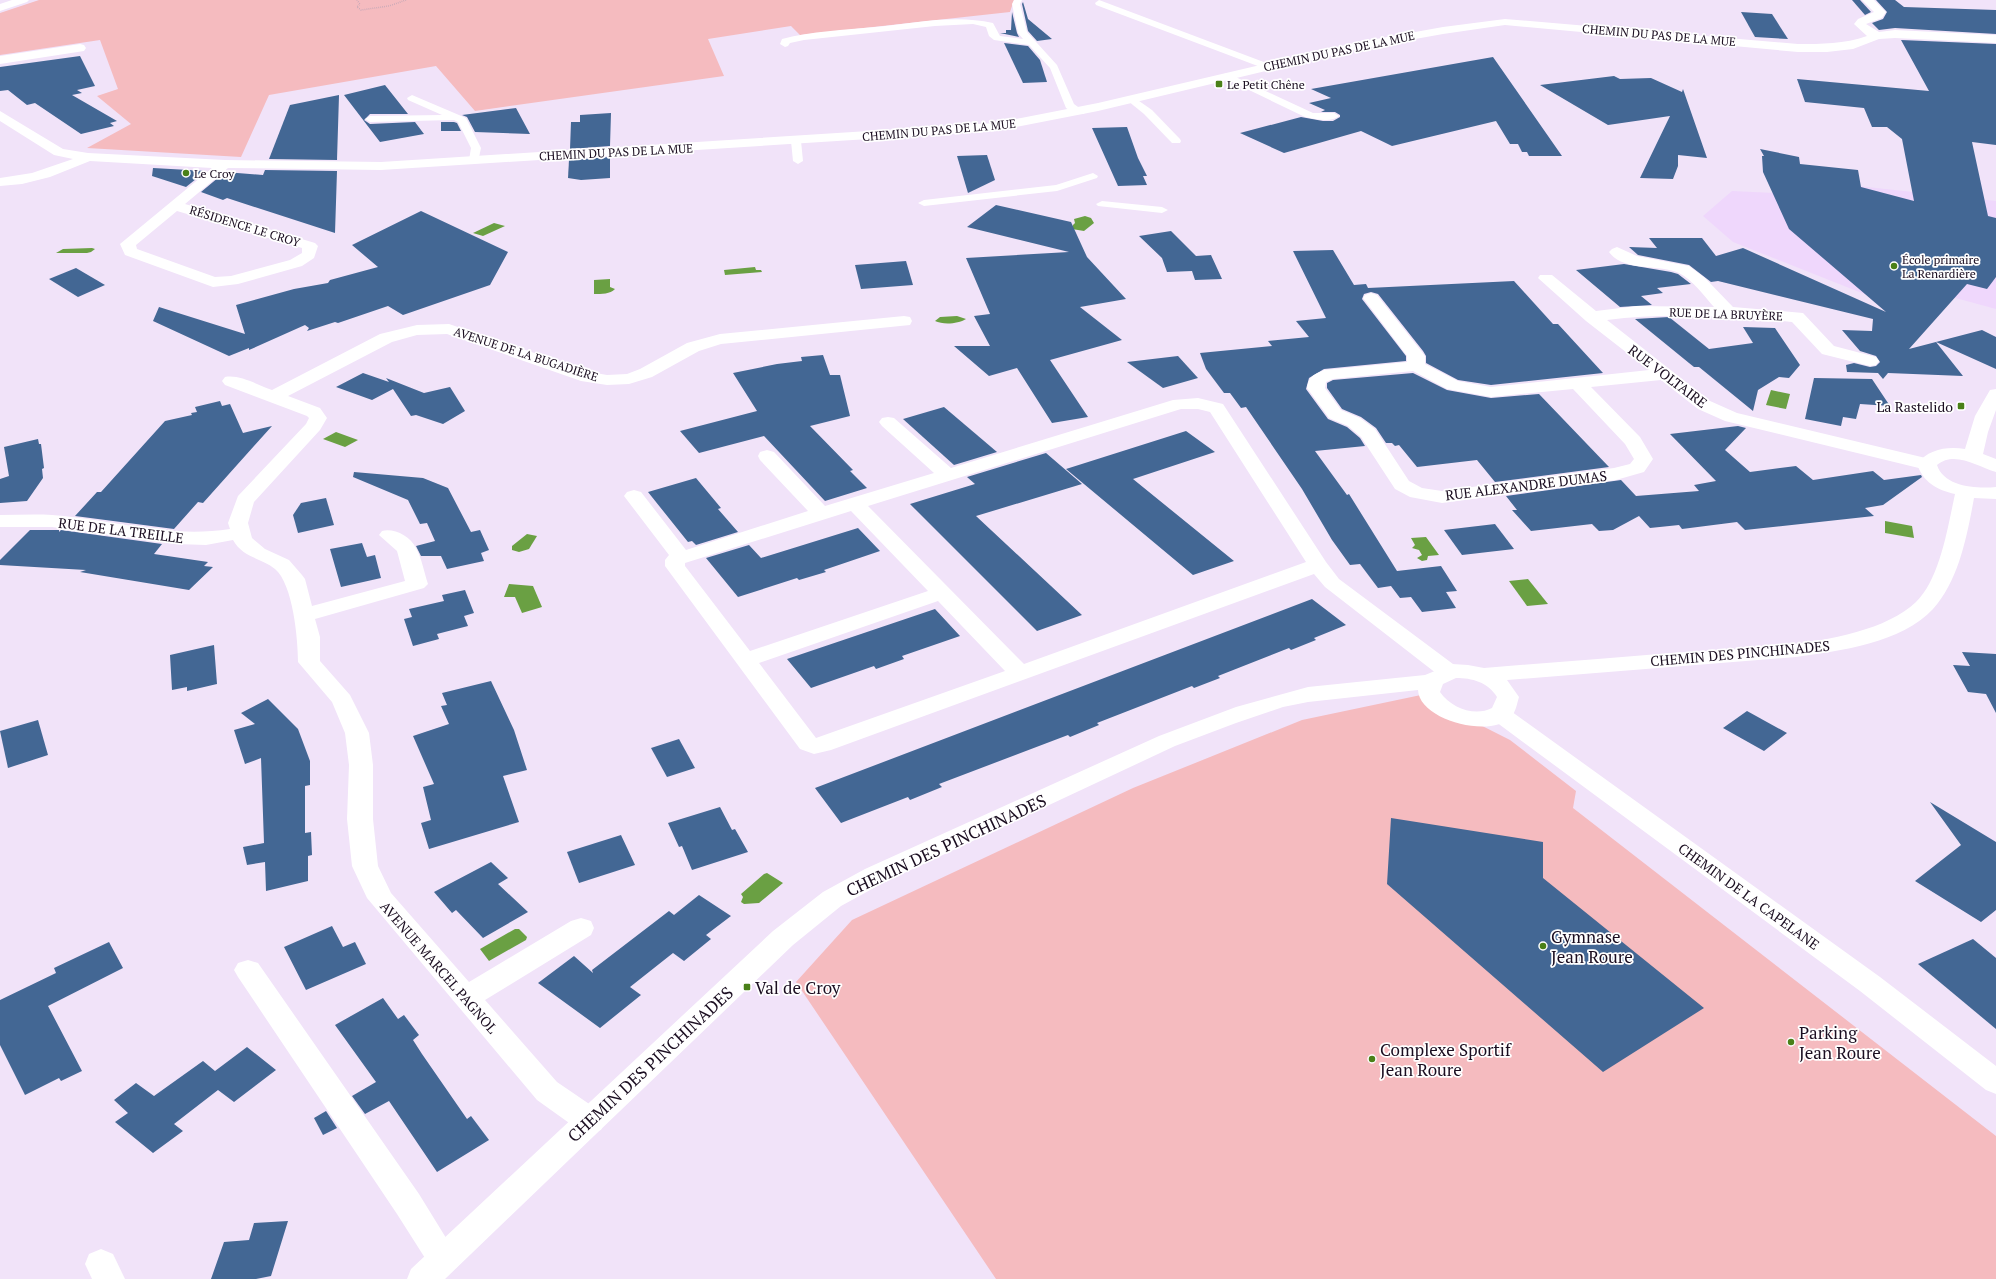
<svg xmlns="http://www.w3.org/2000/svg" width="1996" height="1279" viewBox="0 0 1996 1279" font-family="'PT Serif',serif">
  <rect width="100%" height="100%" fill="#f1e3f9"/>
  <polygon fill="#efd7fc" points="1821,182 1996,201 1996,309 1926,290 1892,305 1733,242 1703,216 1732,191 1819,195"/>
  <g fill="#f5bbbf">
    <polygon points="39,0 1014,0 1010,12 800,35 791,26 708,39 724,76 475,111 436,66 269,95 241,157 87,148 131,124 97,96 118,89 100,40 0,55 0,13"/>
    <polygon points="1421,695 1510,740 1576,791 1573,808 1996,1136 1996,1279 996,1279 796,982 852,920 1133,788 1302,720"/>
  </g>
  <g fill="#6aa043">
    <polygon points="1085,216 1091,218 1094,223 1084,231 1072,229 1073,225 1075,223 1074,219"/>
    <polygon points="494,223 505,226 483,236 473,233"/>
    <polygon points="63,249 92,248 95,249 91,252 87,253 56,253"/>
    <polygon points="755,267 756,270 761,270 762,272 725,275 724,270"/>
    <path d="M 610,279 L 610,287 L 615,289 C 610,294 602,294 594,294 L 594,280 Z"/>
    <path d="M 957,316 L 966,319 C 958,324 943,325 935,321 L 940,317 Z"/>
    <polygon points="1771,390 1790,394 1786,409 1766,405"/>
    <polygon points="336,432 358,440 345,447 323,439"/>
    <polygon points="1885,521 1912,526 1914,538 1885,533"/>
    <polygon points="527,534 537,536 529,549 519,552 512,550 512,546"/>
    <polygon points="1426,537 1439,555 1428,556 1427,560 1422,561 1417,558 1422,555 1419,550 1412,548 1415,545 1411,538"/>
    <polygon points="1528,579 1548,604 1527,606 1509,581"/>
    <polygon points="509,584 533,586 542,607 522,613 515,597 504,597"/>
    <polygon points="767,873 783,883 759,903 744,904 741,902 743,897 741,894 764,874"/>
    <polygon points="515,929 519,929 527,937 526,940 489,961 480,949"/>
  </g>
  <g fill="#436794">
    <polygon points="1852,0 1860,0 1871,12 1865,15"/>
    <polygon points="1876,0 1895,0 1904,7 1996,10 1996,34 1895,28 1879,30 1872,23 1883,19 1887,12"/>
    <polygon points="1023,2 1028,19 1052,39 1037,41 1028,31 1022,4"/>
    <polygon points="1012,12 1017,33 1019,37 1000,33 1006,33 1006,30 1011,30"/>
    <polygon points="1741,12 1772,14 1788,39 1755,37"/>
    <polygon points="1901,40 1996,44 1996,145 1972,142 1988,216 1996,218 1996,277 1987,289 1967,284 1909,349 1982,330 1996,337 1996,369 1936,342 1963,376 1888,373 1883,379 1878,373 1847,372 1846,365 1854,363 1870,367 1876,366 1880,362 1876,356 1860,351 1842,330 1872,331 1873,319 1718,281 1711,282 1689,265 1638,255 1629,247 1657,248 1649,238 1702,238 1716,256 1743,248 1886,312 1789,229 1763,172 1762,156 1764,156 1760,149 1799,157 1800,164 1858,170 1861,187 1914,201 1902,139 1887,127 1872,127 1864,108 1805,102 1797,79 1929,91"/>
    <polygon points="1004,43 1028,46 1040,60 1047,82 1023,83"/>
    <polygon points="80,56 95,86 77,90 82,93 72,95 117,121 110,123 114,126 81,134 35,103 27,105 8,90 0,91 0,67"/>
    <polygon points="1493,57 1562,156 1529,156 1527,152 1522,152 1518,144 1510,144 1496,121 1392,146 1361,131 1284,153 1240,133 1301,117 1323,121 1333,121 1340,117 1340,115 1335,112 1321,112 1325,110 1309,103 1331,98 1311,89"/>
    <polygon points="1614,76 1620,79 1651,78 1682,92 1683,89 1707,158 1678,155 1678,166 1673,179 1640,178 1670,116 1608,125 1540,85"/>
    <polygon points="385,85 408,114 370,114 364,120 370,124 415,122 424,134 380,142 344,95"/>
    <polygon points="339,95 337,160 269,159 290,105"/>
    <polygon points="516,108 530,134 475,132 467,117 462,115"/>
    <polygon points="611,113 610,146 570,149 571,122 580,122 580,115"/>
    <polygon points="441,122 454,122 457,123 461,131 441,131"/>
    <polygon points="1127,127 1138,158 1147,176 1143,176 1147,185 1118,186 1092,128"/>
    <polygon points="987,155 995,180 968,193 957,156"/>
    <polygon points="610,157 610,178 581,180 568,178 569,160"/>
    <polygon points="153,168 206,171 186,187 152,176"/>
    <polygon points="265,170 337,171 335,233 227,198 223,200 201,192 225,172 263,175"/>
    <polygon points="996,205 1071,222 1087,257 1126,299 1080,307 1122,340 1050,360 1088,417 1052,423 1017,368 989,376 954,346 990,346 974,316 990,314 966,258 1069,252 967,227"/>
    <polygon points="421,211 508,252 490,285 403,315 388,306 338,323 335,322 307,331 309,328 305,325 249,350 249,348 229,356 153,321 159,307 245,334 236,305 294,289 328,283 330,280 378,267 352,245"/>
    <polygon points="1171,231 1196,256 1211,255 1222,279 1195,280 1192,271 1167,272 1162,258 1139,236"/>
    <polygon points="1333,250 1354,285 1366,284 1368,288 1514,281 1553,324 1558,324 1603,373 1491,385 1458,380 1426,363 1426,356 1423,351 1378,294 1371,292 1364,294 1362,299 1406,356 1406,361 1324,369 1309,378 1306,389 1328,419 1347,427 1360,438 1365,446 1315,451 1347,495 1349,494 1397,571 1441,566 1457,591 1446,592 1456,608 1422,612 1411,597 1400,598 1391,586 1378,588 1360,564 1350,565 1332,540 1302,489 1246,407 1241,408 1230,393 1224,393 1206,369 1200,353 1272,346 1268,341 1309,337 1296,321 1326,318 1293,251"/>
    <polygon points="906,261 913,285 861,289 855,265"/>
    <polygon points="1624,264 1671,272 1678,274 1691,284 1657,288 1663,293 1641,296 1652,305 1620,307 1576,270"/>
    <polygon points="76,268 105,285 78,297 49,279"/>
    <polygon points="1669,317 1709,349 1753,343 1743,327 1775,328 1800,365 1789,378 1779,377 1758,390 1753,411 1699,367 1694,367 1689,363 1635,319"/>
    <polygon points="823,355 830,375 840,375 850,416 810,426 853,470 850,471 867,488 825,501 764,436 699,453 680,431 757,411 733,373 777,364 802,361 801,357"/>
    <polygon points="1178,356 1198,378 1163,388 1127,362"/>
    <polygon points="363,373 389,382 386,378 424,393 450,387 465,411 443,424 416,415 411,416 393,389 372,400 336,387"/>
    <polygon points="1413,373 1447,390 1491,398 1539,394 1609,467 1495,482 1477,460 1417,467 1399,445 1395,446 1392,443 1386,443 1376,428 1361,417 1342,409 1327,388 1327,383 1333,380"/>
    <polygon points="1814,378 1872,379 1890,406 1860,404 1856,419 1843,417 1841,426 1805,419"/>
    <polygon points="220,401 222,406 230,404 243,433 272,426 203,503 198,502 174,529 75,516 97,492 101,492 165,421 192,415 191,413 197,412 195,407"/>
    <polygon points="944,407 997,452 954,465 903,419"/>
    <polygon points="1738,426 1746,428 1725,450 1750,472 1796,466 1813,480 1873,471 1884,480 1921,475 1922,477 1883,505 1865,508 1874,516 1745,530 1737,522 1682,529 1679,525 1650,528 1639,516 1613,530 1599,531 1592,524 1531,531 1512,510 1517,510 1506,496 1621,480 1636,496 1699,491 1694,485 1716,481 1670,434"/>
    <polygon points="1186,431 1215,452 1133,479 1234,561 1193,575 1066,469"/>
    <polygon points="38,439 39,444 41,444 44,468 42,469 43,478 27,501 0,503 0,479 9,476 4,447"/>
    <polygon points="1046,453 1082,484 976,516 1082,615 1037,631 910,504 975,484 967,477"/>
    <polygon points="354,472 423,478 448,488 471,532 480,530 489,550 481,553 484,561 447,569 441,556 421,556 416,546 435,541 427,523 420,524 408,500 353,477"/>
    <polygon points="696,478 721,508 718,509 738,532 696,545 692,541 688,542 648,492"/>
    <polygon points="326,498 334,525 298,533 293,515 301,503"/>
    <polygon points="1495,524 1514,549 1462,555 1444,530"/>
    <polygon points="858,528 880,551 824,570 826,572 799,580 797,578 738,597 706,558 749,545 761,558"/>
    <polygon points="30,530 59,530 59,532 61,530 162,544 154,554 208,562 204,566 213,567 189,590 80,572 86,570 0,565 0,560"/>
    <polygon points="362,543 367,557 375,555 381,578 341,587 330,549"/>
    <polygon points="465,590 474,613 464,616 468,626 437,634 439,639 413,646 404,619 412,617 409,609 444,601 442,595"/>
    <polygon points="1312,599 1346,625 1314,638 1316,640 1291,650 1289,648 1218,676 1220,678 1194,688 1192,686 1097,723 1099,725 1070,737 1068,735 939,784 942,787 910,800 908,797 841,823 815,788"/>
    <polygon points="935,609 960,636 902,656 904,659 876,669 874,666 811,688 787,659"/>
    <polygon points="214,645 217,684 187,691 187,687 172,690 170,655"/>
    <polygon points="1962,652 1996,654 1996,713 1986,694 1968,692 1953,665 1970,666"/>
    <polygon points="491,681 514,730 527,770 503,776 519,822 429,849 421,823 431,820 423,787 434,784 413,736 449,724 441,706 447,705 442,693"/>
    <polygon points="268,699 298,729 310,761 310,785 305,786 305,833 311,832 312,855 308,856 308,881 266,891 265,862 247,865 243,847 264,843 261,758 245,764 234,730 255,724 241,713"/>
    <polygon points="1747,711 1787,733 1764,751 1723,728"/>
    <polygon points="38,720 48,755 8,768 0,731"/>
    <polygon points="679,739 695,768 667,777 651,748"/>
    <polygon points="1930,802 1996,842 1996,910 1981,922 1915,881 1961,845"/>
    <polygon points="720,807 732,830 735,829 748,852 692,870 682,846 679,847 668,823"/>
    <polygon points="1391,818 1543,842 1543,878 1704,1008 1603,1072 1387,884"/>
    <polygon points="621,835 635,865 579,883 567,852"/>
    <polygon points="491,862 508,878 498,884 528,912 483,938 456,910 452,913 434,892"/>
    <polygon points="699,895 731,916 706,935 711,939 684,961 673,953 630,987 641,995 600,1028 538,983 574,956 593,973 592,970 669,911 674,915"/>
    <polygon points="332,926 343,947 355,942 366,964 306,990 284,947"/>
    <polygon points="1973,939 1996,958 1996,1029 1918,964"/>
    <polygon points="109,942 123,968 48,1006 82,1071 61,1081 59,1078 25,1095 0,1045 0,1000 56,973 54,968"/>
    <polygon points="383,998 398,1019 404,1015 419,1035 413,1040 422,1054 467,1119 471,1116 489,1140 437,1172 389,1101 365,1114 352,1096 376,1082 335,1025"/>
    <polygon points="247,1047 276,1070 234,1102 218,1090 174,1124 183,1131 153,1153 115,1122 128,1113 114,1100 136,1083 154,1096 203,1061 215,1071"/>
    <polygon points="326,1111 337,1128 323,1135 314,1118"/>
    <polygon points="288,1221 271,1276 256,1279 211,1279 224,1242 249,1240 254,1223"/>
  </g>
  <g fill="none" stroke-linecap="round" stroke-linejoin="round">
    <polyline stroke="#ab9db2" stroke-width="1.5" stroke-dasharray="0.5 1.5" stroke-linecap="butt" points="357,0 360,4 357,7 361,10 389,6 406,0"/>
    <g fill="#fff" fill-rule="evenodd">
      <path d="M 1014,0 L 1022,0 L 1020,4 L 1027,32 L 1057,65 L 1074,104 L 1085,112 L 1084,114 L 1076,114 L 1066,108 L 1050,68 L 1029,45 L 994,40 L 989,36 L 986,27 L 973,24 L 935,26 L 804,40 L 790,43 L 788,46 L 785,47 L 780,44 L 782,39 C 812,31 844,30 875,27 C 914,23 955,14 993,23 L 1000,36 L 1023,39 L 1018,33 L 1012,4 Z"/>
      <polygon points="1099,0 1269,64 1271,66 1269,68 1263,68 1096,5 1095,3"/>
      <path d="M 1227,73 L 1313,113 L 1334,113 L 1339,116 C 1332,123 1315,119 1305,117 L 1224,78 L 1222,76 L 1224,74 Z"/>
      <polygon points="412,95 466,118 481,148 478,162 474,163 469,160 471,148 458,122 454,120 370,122 365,119 370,116 442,115 408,100 407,98"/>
      <polygon points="1132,96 1152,110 1180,139 1181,141 1180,143 1172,143 1144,114 1128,101 1127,99 1128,97"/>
      <polygon points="796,138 801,141 803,161 798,164 793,161 791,141"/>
      <polygon points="1093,173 1098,176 1097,178 1057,191 924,206 918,203 924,200 1056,185"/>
      <polygon points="1102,201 1162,207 1168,210 1162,213 1098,206 1096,204"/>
    </g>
    <g fill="#fff" fill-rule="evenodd">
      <polygon points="12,0 29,0 27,2 0,11 0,4"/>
      <path d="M 1862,0 L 1874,0 L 1886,12 L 1882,18 L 1866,24 L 1879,32 L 1895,30 L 1996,35 L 1996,43 L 1895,38 L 1879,39 L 1853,49 L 1827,52 L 1798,52 L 1505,25 L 1443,34 L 1354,50 L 1098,111 L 995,131 L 381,170 L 228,168 L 185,204 L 315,243 L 318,246 L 314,258 L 302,266 L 238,284 L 213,287 L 125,255 L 120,244 L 212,168 L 90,161 L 50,177 L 22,184 L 0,186 L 0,178 L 32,173 L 73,159 L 54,155 L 0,121 L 0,111 L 63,149 L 88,153 L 225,160 L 381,162 L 995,123 L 1098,103 L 1354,43 L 1443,27 L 1505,19 L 1798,44 C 1822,44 1844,44 1867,36 L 1854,24 L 1858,19 L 1874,12 ZM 177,211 L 302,248 L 302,253 L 290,260 L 231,276 L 215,277 L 137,249 L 136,245 Z"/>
      <polygon points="80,44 84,45 86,48 84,51 0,64 0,56"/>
      <path d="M 1617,247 L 1637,256 L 1689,266 L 1705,278 L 1733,307 L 1803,313 L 1834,346 L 1876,357 L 1879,361 L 1876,365 L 1870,366 L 1822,354 L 1792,322 C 1731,317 1668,312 1607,320 L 1710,401 L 1737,413 L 1934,460 L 1937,464 L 1934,468 L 1927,470 L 1725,421 L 1698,409 L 1661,380 L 1591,387 L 1640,437 L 1653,459 L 1644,472 L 1616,480 L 1442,503 L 1410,497 L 1395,489 L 1361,437 L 1348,426 L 1329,418 L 1307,388 C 1309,376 1313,375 1324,370 L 1407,362 L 1407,356 L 1363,298 L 1365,295 L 1371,293 L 1377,295 L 1422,352 L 1425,356 L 1425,364 L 1458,381 L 1491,387 L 1649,370 L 1586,321 L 1538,278 L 1540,275 L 1552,275 L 1596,311 L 1637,306 L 1714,307 C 1704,296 1693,280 1679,273 C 1660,264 1623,272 1609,252 L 1612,249 ZM 1413,371 L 1447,389 L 1491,397 L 1573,389 L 1625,444 L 1634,459 L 1630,464 L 1614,468 L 1442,491 L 1422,488 L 1409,481 L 1375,429 L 1360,418 L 1341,410 L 1325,388 L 1326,382 L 1333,379 Z"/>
      <path d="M 904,316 L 910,317 L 912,321 L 910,325 L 721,344 L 699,351 L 652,377 L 629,384 L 607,385 L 581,381 L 447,334 L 417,335 L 392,342 L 288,396 L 320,408 L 327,418 L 320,430 L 254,502 L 248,523 L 252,538 L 265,549 L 289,560 L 302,575 L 305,579 L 312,606 L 405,581 L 397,551 L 379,535 L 382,531 C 394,528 410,536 416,548 C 422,559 424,572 428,584 L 424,588 L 315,619 L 320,637 L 320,661 L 350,695 L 369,733 L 373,765 L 373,819 L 378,866 L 391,893 L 469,982 L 571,921 L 581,918 L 591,921 L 594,928 L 591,935 L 485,1000 L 557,1082 L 601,1112 L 605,1121 L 601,1130 L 590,1133 L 579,1130 L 537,1100 L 367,898 L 352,866 L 347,819 L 349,765 L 345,733 L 332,702 L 298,662 C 298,639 293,584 275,569 C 262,558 243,558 233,540 L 206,545 L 176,544 L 52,527 L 0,527 L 0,515 C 17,515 35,514 52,515 C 112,519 168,539 230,529 L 228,523 L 238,496 L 306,424 L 309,418 L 307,416 L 225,385 L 222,381 L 225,377 C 239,374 258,385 272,390 L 380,334 L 417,325 L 449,324 L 590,372 L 607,375 L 627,374 L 640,369 L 687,343 L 720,334 Z"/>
      <path d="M 1198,398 L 1223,404 L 1326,562 L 1339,579 L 1457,667 L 1460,672 L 1457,677 L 1449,679 L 1441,677 L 1325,587 L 1314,574 L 831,750 L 814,754 L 800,749 L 665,566 L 665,560 L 669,555 L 624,496 L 627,492 L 634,490 L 641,492 L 686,550 L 808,511 L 760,460 L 758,456 L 760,452 L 767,450 L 774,452 L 825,506 L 934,473 L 882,426 L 879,422 L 882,418 L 888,417 L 894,418 L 951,468 L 1173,400 ZM 1181,409 L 1198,409 L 1210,412 L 1306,562 L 1024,664 L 868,506 ZM 851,511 L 928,591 L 750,651 L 685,566 L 685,563 ZM 938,601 L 1005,671 L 816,738 L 759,663 Z"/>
      <polygon points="1500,707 1508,709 1880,977 1996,1066 1996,1094 1986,1090 1860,991 1492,719 1488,714 1492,709"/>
      <polygon points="248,960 258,963 419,1194 459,1259 454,1269 443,1273 432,1269 397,1214 238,977 234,970 238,963"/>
      <polygon points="101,1249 113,1254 125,1279 92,1279 85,1264 89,1254"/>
    </g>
    <path fill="#fff" fill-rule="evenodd" d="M 1996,389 L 1996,410 L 1988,432 L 1983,454 L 1996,459 L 1996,472 C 1978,467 1955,450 1937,465 C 1944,487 1977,489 1996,487 L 1996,499 L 1974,498 C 1967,536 1959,580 1933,609 C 1902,643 1839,651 1796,657 L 1507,680 L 1519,697 C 1517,703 1516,712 1511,717 C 1491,739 1419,720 1418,690 L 1308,702 L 1283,707 L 1236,723 L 1175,746 L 883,883 L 841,906 L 793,945 L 445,1279 L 407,1279 L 411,1269 L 773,931 L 823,892 L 865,869 L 1159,736 L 1236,707 L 1308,687 L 1425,675 L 1452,664 L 1468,665 L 1484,668 C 1546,663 1609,658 1671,653 C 1739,648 1866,649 1916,602 C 1940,579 1948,526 1955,494 C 1937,490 1923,482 1917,464 C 1928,449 1948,446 1965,449 L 1975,416 L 1990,390 ZM 1456,678 C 1472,678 1488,682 1497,697 L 1492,708 C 1475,717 1451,708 1440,692 L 1443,684 Z"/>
  </g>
  <g fill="#4a8018" stroke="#fff" stroke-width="1.5">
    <rect x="1215" y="80" width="8" height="8" rx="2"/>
    <circle cx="186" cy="173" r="4"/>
    <circle cx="1894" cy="266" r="4"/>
    <rect x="1957" y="402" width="8" height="8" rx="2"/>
    <circle cx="1543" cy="946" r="4"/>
    <rect x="743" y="983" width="8" height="8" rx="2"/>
    <circle cx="1791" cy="1042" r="4"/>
    <circle cx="1372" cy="1059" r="4"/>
  </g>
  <g text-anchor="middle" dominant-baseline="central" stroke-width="3.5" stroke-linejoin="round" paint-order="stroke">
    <g font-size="12" fill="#1a0d20" stroke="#fff">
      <text transform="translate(1659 35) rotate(5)">CHEMIN DU PAS DE LA MUE</text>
      <text transform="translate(1339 51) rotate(-12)">CHEMIN DU PAS DE LA MUE</text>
      <text transform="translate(939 130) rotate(-5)">CHEMIN DU PAS DE LA MUE</text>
      <text transform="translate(616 152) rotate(-3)">CHEMIN DU PAS DE LA MUE</text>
      <text transform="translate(245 226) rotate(17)">RÉSIDENCE LE CROY</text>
      <text transform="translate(1726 314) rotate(2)">RUE DE LA BRUYÈRE</text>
      <text transform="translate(526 354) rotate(18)">AVENUE DE LA BUGADIÈRE</text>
    </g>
    <g font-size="12" fill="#1a0d20" stroke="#fff" text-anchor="start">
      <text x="1227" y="84">Le Petit Chêne</text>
      <text x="194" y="173">Le Croy</text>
      <text x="1902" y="259">École primaire<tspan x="1902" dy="14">La Renardière</tspan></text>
    </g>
    <g font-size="14" fill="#1a0d20" stroke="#fff">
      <text transform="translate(1668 376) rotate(37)">RUE VOLTAIRE</text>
      <text transform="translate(1526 485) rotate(-7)">RUE ALEXANDRE DUMAS</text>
      <text transform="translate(121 530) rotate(7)">RUE DE LA TREILLE</text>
      <text transform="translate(1740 653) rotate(-5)">CHEMIN DES PINCHINADES</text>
      <text transform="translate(1749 896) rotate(36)">CHEMIN DE LA CAPELANE</text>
      <text transform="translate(439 967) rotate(49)">AVENUE MARCEL PAGNOL</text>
    </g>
    <g font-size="14" fill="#1a0d20" stroke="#fff" text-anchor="end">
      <text x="1953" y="406">La Rastelido</text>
    </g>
    <g font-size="17" fill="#1a0d20" stroke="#fff">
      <text transform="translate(946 845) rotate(-25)">CHEMIN DES PINCHINADES</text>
      <text transform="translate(650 1064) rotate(-43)">CHEMIN DES PINCHINADES</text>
    </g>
    <g font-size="17" fill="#1a0d20" stroke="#fff" text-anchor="start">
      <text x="1551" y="936">Gymnase<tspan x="1551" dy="20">Jean Roure</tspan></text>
      <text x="755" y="987">Val de Croy</text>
      <text x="1799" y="1032">Parking<tspan x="1799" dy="20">Jean Roure</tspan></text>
      <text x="1380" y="1049">Complexe Sportif<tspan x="1380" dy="20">Jean Roure</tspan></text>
    </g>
  </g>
</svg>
